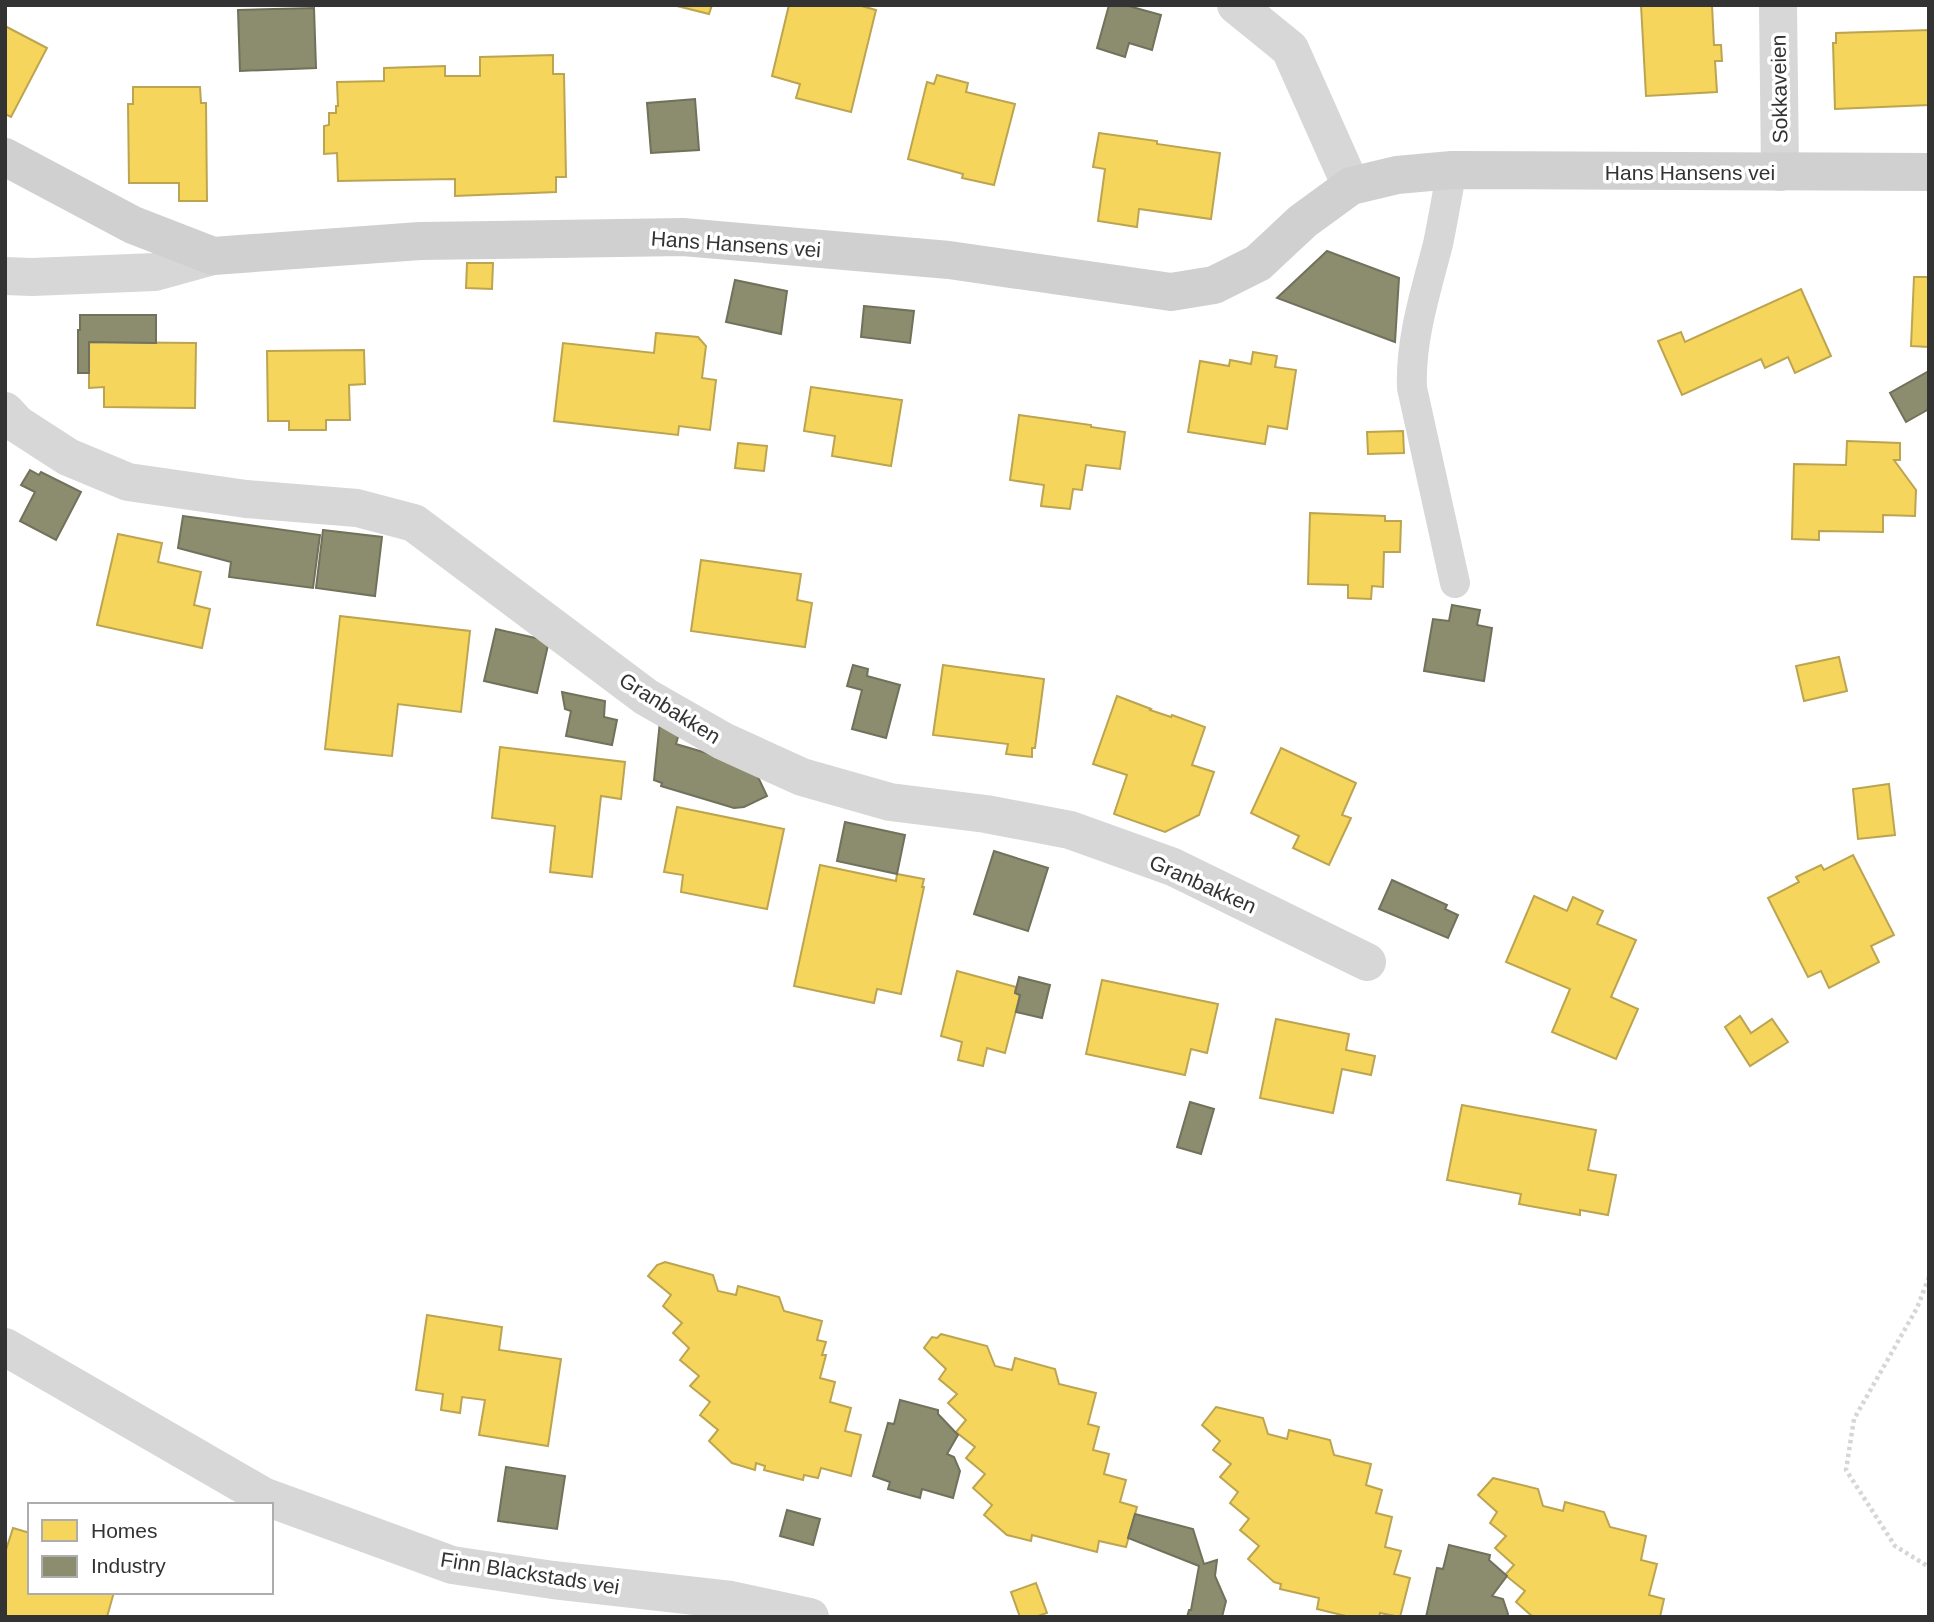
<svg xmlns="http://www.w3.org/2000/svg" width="1934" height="1622" viewBox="0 0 1934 1622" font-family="Helvetica,sans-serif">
  <rect width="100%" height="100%" fill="#fff"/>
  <g fill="#f6d55c" stroke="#bca450" stroke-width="2">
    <polygon points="673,5 712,5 709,14"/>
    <polygon points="789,5 858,5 876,10 851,112 796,98 800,84 772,76"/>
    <polygon points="1641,5 1712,5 1714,45 1721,45 1722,61 1715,61 1717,92 1646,96"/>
    <polygon points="5,26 47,48 11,117 5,114"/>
    <polygon points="1929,30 1929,105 1835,109 1833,43 1836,43 1836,33"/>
    <polygon points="553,55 553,74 564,74 566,177 556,177 556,192 455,196 455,179 338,181 337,153 324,154 324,126 329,125 329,113 336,113 336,106 338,106 337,82 384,81 384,68 445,66 445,76 480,76 480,57"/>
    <polygon points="937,75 968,83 966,92 1015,104 994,185 962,178 963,174 908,159 927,82 934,84"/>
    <polygon points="133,87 200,87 201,103 206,103 207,201 179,201 179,183 129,183 128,104 133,104"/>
    <polygon points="1099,133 1157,141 1157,144 1220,153 1211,219 1139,209 1137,227 1098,221 1105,169 1093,167"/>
    <polygon points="467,263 493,263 492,289 466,288"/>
    <polygon points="1914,277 1929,277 1929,347 1911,346"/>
    <polygon points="1801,289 1831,356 1795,373 1788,357 1765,368 1761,359 1682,395 1658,341 1681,332 1685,342"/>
    <polygon points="656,333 698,337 706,346 702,378 716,380 710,430 679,426 678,435 554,421 563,343 654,353"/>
    <polygon points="89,342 196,343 195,408 104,407 104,387 89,388"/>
    <polygon points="364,350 365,384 349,385 350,420 326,420 326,430 289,430 289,421 268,421 267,351"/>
    <polygon points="1253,352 1277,356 1275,367 1296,370 1287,429 1268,426 1265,444 1188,432 1200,361 1229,366 1230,360 1251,364"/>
    <polygon points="811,387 902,400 891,466 832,456 835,436 804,431"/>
    <polygon points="1019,415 1091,425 1091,427 1125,432 1120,469 1086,465 1082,490 1073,489 1070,509 1041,506 1044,485 1010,480"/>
    <polygon points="1403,431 1404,453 1368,454 1367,432"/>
    <polygon points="1847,441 1900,443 1900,460 1894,460 1916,490 1915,516 1883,515 1883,532 1819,531 1819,540 1792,539 1794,464 1846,465"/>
    <polygon points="738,443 767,446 764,471 735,468"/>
    <polygon points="1310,513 1385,516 1385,521 1401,521 1400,552 1384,552 1383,587 1372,586 1371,599 1348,598 1348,585 1308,584"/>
    <polygon points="118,534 162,543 158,562 201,572 194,605 210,609 202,648 97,625"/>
    <polygon points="701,560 801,574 797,600 812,603 805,647 691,631"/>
    <polygon points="340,616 470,631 461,712 398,704 392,756 325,749"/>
    <polygon points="1839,657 1847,691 1804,701 1796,666"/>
    <polygon points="943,665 1044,679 1035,748 1032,748 1032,757 1006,754 1008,744 933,735"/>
    <polygon points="1117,696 1151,709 1150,710 1171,717 1172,715 1205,727 1192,765 1214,772 1199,815 1165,832 1114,814 1127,775 1093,764"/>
    <polygon points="500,747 625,762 621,799 601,796 592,877 550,872 555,826 492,818"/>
    <polygon points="1281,748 1356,783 1342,815 1351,818 1329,865 1293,848 1299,836 1251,813"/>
    <polygon points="1889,784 1895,835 1858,839 1853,789"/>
    <polygon points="677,807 784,829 767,909 681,892 683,875 664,872"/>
    <polygon points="1853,855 1894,935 1871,946 1879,962 1829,988 1821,971 1808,977 1768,898 1799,882 1796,877 1821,865 1824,870"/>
    <polygon points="820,865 896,881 897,874 924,879 922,887 924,887 901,994 877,989 874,1003 794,986"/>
    <polygon points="1534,896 1567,911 1573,897 1603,911 1597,924 1636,940 1611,997 1638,1009 1616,1059 1552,1032 1570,989 1506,962"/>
    <polygon points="957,971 1016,987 1015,993 1020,995 1005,1053 987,1048 983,1066 958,1060 962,1042 941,1036"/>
    <polygon points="1102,980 1218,1004 1207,1053 1191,1049 1185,1075 1086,1054"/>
    <polygon points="1740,1016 1751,1033 1772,1019 1788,1042 1750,1066 1725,1027"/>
    <polygon points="1276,1019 1349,1034 1346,1050 1375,1056 1371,1075 1342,1069 1333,1113 1260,1098"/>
    <polygon points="1462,1105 1596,1130 1588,1170 1616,1175 1608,1215 1580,1210 1580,1215 1519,1204 1521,1194 1447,1180"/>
    <polygon points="665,1262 713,1275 718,1291 736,1295 738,1286 779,1297 784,1311 822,1321 817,1340 826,1342 822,1355 826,1355 820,1378 835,1382 830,1402 851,1408 845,1431 861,1435 851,1476 821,1468 818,1478 804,1475 803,1480 764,1470 765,1466 756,1463 755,1470 732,1463 709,1441 718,1430 700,1415 710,1402 690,1386 699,1376 680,1360 689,1348 673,1333 682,1323 663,1306 671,1295 648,1276 657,1265"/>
    <polygon points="427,1315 502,1327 499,1350 561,1359 548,1446 479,1435 485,1400 462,1397 460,1413 441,1410 443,1394 416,1390"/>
    <polygon points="941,1334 987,1346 995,1366 1012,1370 1015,1358 1055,1369 1059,1384 1096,1393 1088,1424 1099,1427 1093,1450 1109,1454 1104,1474 1126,1480 1120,1502 1137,1507 1126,1547 1099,1541 1097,1552 1032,1535 1031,1541 1007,1535 984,1515 992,1505 973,1488 985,1474 966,1458 975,1447 956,1432 966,1420 948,1403 957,1394 939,1379 946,1369 924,1348 932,1337 937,1338"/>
    <polygon points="1216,1407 1263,1418 1268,1434 1287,1439 1289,1430 1330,1440 1334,1455 1371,1464 1366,1485 1382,1490 1376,1513 1392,1517 1385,1547 1401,1551 1394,1574 1410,1578 1400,1617 1380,1613 1379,1617 1350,1617 1317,1609 1319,1598 1280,1589 1281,1584 1274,1582 1248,1559 1259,1546 1240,1530 1249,1519 1230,1503 1238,1492 1220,1477 1231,1464 1213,1450 1220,1441 1202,1425"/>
    <polygon points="1493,1478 1538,1489 1543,1506 1563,1511 1565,1502 1604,1512 1610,1527 1646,1536 1641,1560 1657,1564 1649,1595 1664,1599 1660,1617 1533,1617 1516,1602 1525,1591 1505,1575 1514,1565 1495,1548 1506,1536 1490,1523 1497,1512 1478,1495"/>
    <polygon points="13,1528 30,1533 30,1592 114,1592 107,1617 5,1617 5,1553"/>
    <polygon points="1036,1583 1047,1613 1035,1617 1020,1617 1011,1592"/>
  </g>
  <g fill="#8c8c6e" stroke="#71715c" stroke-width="2">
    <polygon points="1109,5 1125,5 1161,15 1152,50 1129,43 1125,57 1097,48"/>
    <polygon points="314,8 316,68 240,71 238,10"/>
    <polygon points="695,99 699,150 651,153 647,103"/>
    <polygon points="1327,251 1399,278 1395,342 1277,298"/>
    <polygon points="735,280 787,291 781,334 726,322"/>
    <polygon points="864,306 914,311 910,343 861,337"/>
    <polygon points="80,315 156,315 156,343 89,342 89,373 78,373 78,330 80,330"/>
    <polygon points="1929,371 1929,409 1906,422 1890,393"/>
    <polygon points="30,470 39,475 41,472 81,492 56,540 20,521 35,492 21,485"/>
    <polygon points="183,516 320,535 313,588 229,577 231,562 178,548"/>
    <polygon points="323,530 382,537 375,596 316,588"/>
    <polygon points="1452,605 1480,610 1477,625 1492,628 1484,681 1424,671 1433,619 1449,621"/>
    <polygon points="496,629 549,641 537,693 484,681"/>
    <polygon points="853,665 868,669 867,676 900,685 886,738 852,729 862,690 847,686"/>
    <polygon points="562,692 605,701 604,717 617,720 612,745 566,736 571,711 565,709"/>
    <polygon points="660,721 680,730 676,744 737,762 758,777 767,796 744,807 734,808 661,786 662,783 654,780"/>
    <polygon points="845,822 905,835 897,874 837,861"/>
    <polygon points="994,851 1048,868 1028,931 974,914"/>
    <polygon points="1392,880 1447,905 1445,909 1458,915 1448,938 1379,909"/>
    <polygon points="1019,977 1050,985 1042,1018 1016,1012 1020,995 1015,993"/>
    <polygon points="1190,1102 1214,1109 1201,1154 1177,1147"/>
    <polygon points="900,1400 938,1410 938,1414 958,1435 947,1454 954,1457 960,1471 953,1498 922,1489 920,1498 888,1489 890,1482 873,1476 888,1423 894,1424"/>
    <polygon points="506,1467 565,1476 557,1529 498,1521"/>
    <polygon points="787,1510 820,1519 813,1545 780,1536"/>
    <polygon points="1135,1514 1193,1529 1204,1564 1217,1560 1215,1576 1226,1601 1222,1617 1187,1617 1189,1610 1191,1610 1199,1566 1128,1538"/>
    <polygon points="1449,1545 1490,1555 1489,1560 1507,1576 1492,1596 1503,1599 1508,1614 1507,1617 1426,1617 1437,1568 1443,1569"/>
  </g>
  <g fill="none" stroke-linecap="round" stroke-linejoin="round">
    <polyline stroke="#d6d6d6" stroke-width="4.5" stroke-dasharray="3.5 3.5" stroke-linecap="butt" points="1929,1277 1917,1308 1854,1419 1846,1470 1895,1546 1929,1567"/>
    <path stroke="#d7d7d7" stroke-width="30" d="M 1452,170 C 1447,195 1443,220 1438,244 C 1426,291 1410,339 1412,388 L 1455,583"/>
    <g stroke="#d7d7d7" stroke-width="38">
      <polyline points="1236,5 1290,49 1351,186"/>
      <polyline points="1778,5 1780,172"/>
      <polyline points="5,276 32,277 155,272 213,256"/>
      <polyline points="5,411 17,424 68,457 128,482 246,499 357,508 414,523 646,697 723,741 802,777 890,802 986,814 1070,830 1173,867 1367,962"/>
      <polyline points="5,1347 263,1496 452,1565 553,1580 731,1600 810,1617"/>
    </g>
    <polyline stroke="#d0d0d0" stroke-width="38" points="5,157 133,225 213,256 420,241 683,237 949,260 1171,292 1214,285 1258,263 1303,221 1351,186 1397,175 1452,170 1929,172"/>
  </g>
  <g text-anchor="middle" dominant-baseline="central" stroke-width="7" stroke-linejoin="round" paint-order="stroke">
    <g font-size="21" fill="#333" stroke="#fff">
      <text transform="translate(1779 89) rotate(-91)">Sokkaveien</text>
      <text x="1690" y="172">Hans Hansens vei</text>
      <text transform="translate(736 244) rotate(4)">Hans Hansens vei</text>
      <text transform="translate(670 708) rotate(32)">Granbakken</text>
      <text transform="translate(1203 884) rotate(24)">Granbakken</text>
      <text transform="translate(530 1573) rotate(9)">Finn Blackstads vei</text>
    </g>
  </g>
  <rect width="1934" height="1622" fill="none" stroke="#333333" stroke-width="14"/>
  <rect x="28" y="1503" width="245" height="91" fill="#ffffff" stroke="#adadad" stroke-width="2"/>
  <rect x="42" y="1520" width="35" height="21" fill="#f6d55c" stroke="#adadad" stroke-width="2"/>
  <text x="91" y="1538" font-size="21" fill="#333333">Homes</text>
  <rect x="42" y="1556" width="35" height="21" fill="#8c8c6e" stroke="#adadad" stroke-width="2"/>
  <text x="91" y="1573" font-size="21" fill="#333333">Industry</text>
</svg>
